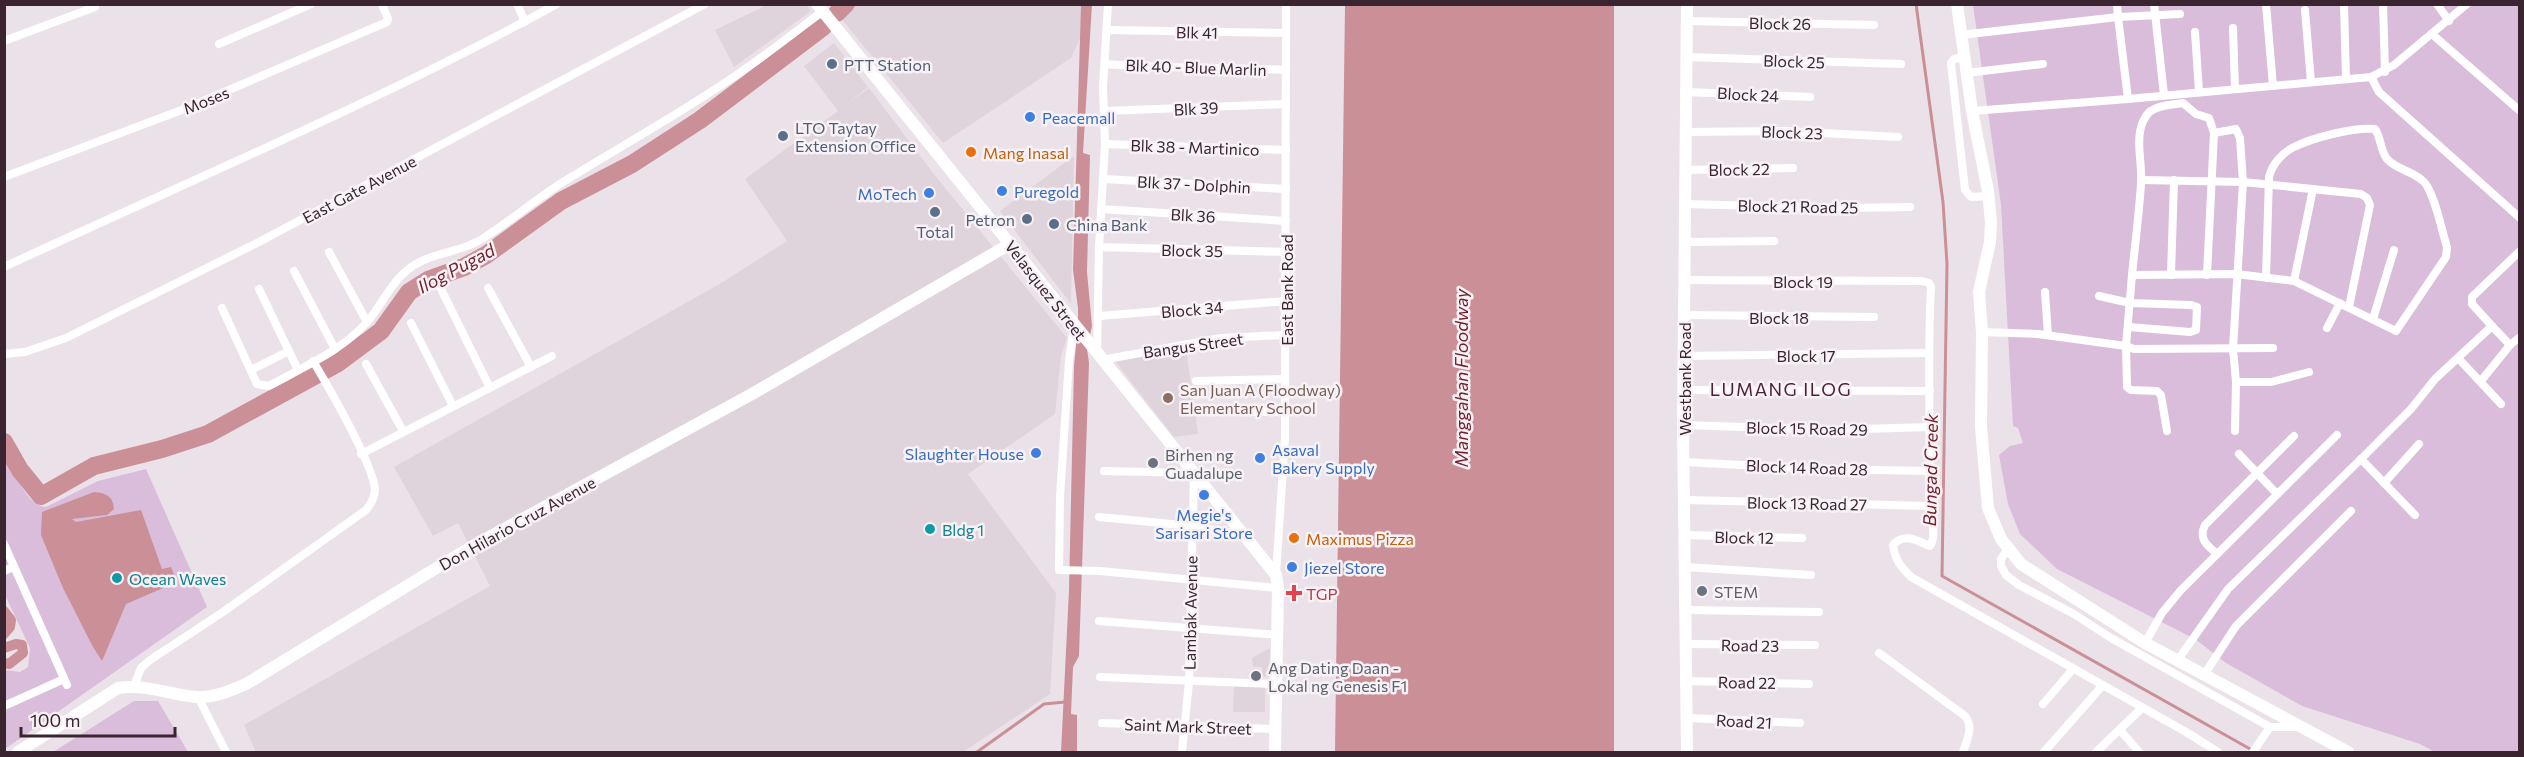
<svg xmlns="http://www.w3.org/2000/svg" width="2524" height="757" viewBox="0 0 2524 757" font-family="Commissioner,sans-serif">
  <rect width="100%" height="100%" fill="#ebe2e9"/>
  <g fill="#dfd3dc">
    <polygon points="769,4 807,5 811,11 734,67 715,30"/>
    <polygon points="853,5 1081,5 1080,38 1071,58 943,143 840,17"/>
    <polygon points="834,43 868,87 846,105 869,88 933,173 1067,338 1061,356 1055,414 968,474 1056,593 1050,694 963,752 256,752 244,725 490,586 458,523 433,536 394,467 723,282 787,241 745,179 838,111 804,66"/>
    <polygon points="1074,156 1071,304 1000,211"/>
    <polygon points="1186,349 1198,434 1174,437 1115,361"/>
    <polygon points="1270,648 1269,677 1262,676 1262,667 1253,667 1252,658"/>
    <polygon points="1234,686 1265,687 1265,712 1233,712"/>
  </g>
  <g fill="#dabdda">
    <polygon points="1973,5 2519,5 2519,752 2435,752 2420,744 2302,706 2226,663 2195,639 2057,569 2020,534 2008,504 1999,455 2010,446 2023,443 2018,428 2013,426 2001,205"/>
    <path d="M 5,454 C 14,470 25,505 46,507 L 98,481 L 146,469 L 207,607 L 5,749 L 5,670 L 20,672 L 28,667 L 30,648 L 5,595 Z"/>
    <polygon points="134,701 158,701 188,752 53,752"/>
  </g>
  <g fill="#cb8f97">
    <polygon points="1092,4 1083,153 1090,155 1087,272 1092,326 1087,349 1089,363 1079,656 1073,667 1071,714 1077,715 1077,752 1061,752 1069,590 1074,366 1078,325 1078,308 1073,270 1081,5"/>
    <polygon points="1345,5 1614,5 1614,752 1335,752"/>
    <path d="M 94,492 C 106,493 113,496 114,509 L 107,515 L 72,519 L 76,522 L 141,510 L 162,569 L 171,567 L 177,582 L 126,604 L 102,661 L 93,647 L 63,588 L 41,535 L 42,512 Z"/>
  </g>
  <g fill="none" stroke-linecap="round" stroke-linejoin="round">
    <g stroke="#cb8f97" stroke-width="3">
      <polyline points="1916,4 1943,202 1947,264 1942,576 2252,750"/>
      <polyline points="977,752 1044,704 1065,702"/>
    </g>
    <g stroke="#cb8f97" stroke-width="10">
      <polyline points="4,611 11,620 10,627 4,634"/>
      <polyline points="4,648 16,644 22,645 23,653 9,664 4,663"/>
    </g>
    <g stroke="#cb8f97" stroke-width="18">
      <polyline points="837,13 846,4"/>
      <polyline points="4,442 20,470 41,496 94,466 162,449 208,434 338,363 381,331 409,292 428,280 464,267 486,255 561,201 632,164 700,120 823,27"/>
    </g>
    <g stroke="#fff" stroke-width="8">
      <polyline points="517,4 525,22"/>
      <polyline points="2117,4 2118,17 2180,14"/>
      <polyline points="2154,4 2164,95"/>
      <polyline points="2266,4 2273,86"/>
      <polyline points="2344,4 2346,79"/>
      <polyline points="2383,4 2385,72"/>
      <polyline points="2437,4 2449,21"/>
      <polyline points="2305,10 2311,82"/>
      <polyline points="1687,21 1874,25"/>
      <polyline points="2233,28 2235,89"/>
      <polyline points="1107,30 1286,33"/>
      <polyline points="2195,32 2199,92"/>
      <polyline points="1961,35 2118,17 2128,99 1972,111"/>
      <polyline points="2433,35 2520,111"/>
      <polyline points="4,41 95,7"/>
      <polyline points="219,44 311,4"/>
      <polyline points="1687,57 1901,64"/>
      <polyline points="1964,57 1954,59 1951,63 1965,190 1971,197 1989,196"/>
      <path d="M 1105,64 C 1165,69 1226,67 1286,70"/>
      <polyline points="1966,73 2043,64"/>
      <polyline points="2371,77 2379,92 2520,218"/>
      <polyline points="1686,92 1810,97"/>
      <polyline points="2128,99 2371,77 2394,65 2467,4"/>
      <polyline points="1106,111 1286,104"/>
      <polyline points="1686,132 1785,131 1898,137"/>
      <polyline points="2214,133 2236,129 2240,138 2243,182 2233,349 2236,382 2235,431"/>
      <polyline points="1105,144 1286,150"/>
      <polyline points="1685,170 1793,168"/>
      <polyline points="4,177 187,108 387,22 388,19 382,4"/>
      <polyline points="1103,179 1286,189"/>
      <polyline points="2141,180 2243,182 2361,194 2367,198 2370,205 2349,307"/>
      <polyline points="1685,204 1844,208 1910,207"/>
      <polyline points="1101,209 1286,221"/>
      <polyline points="1686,242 1774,241"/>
      <polyline points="1099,247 1286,252"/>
      <polyline points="329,252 367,322"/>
      <path d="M 4,267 C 189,181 378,102 557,4"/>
      <polyline points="294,271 335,349"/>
      <path d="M 2132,275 C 2135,245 2139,214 2141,184 C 2143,163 2133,135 2146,116 C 2153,105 2171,105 2183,103 L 2196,114 L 2209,118 L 2214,133 L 2207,275"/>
      <polyline points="2171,275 2174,180"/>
      <path d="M 1685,280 L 1922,281 L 1929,283 L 1931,287 C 1927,356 1931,426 1929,496 C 1929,510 1938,535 1930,546 C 1917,541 1905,532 1893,545 C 1895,560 1901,567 1911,577 L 2186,732 L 2218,752"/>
      <polyline points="2294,281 2313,189"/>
      <polyline points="488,288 531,367"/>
      <polyline points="259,289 298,370"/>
      <polyline points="441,289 490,388"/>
      <polyline points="2045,292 2048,335"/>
      <polyline points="2099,296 2130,303 2191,305 2197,307 2196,330 2190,332 2129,327"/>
      <path d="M 222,308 L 257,384 L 269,386 C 302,368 343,350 368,321 C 382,304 392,281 410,268 C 431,252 460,253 482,239 C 511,221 538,197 568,179 C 623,145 681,113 735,76 C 765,56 794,33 823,11"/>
      <polyline points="1685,315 1874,317"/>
      <polyline points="1099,316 1286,301"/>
      <polyline points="2373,319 2394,250"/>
      <polyline points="411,323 453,406"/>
      <polyline points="1074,326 1069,361 1060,496 1059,570 1100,571 1278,588"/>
      <polyline points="2492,326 2510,345"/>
      <polyline points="2327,328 2340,303"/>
      <path d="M 1982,332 L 2038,334 L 2126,346 L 2132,275 L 2236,274 L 2294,281 L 2396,331 L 2446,257 L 2447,247 C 2442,232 2434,190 2423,181 C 2413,171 2397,170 2387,159 C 2380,150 2381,137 2375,129 C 2353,127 2311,138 2292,148 C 2281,154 2272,165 2269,177 L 2266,278"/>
      <polyline points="4,354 25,352 66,338 259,242 705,4"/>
      <polyline points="1097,354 1099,247 1105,144 1103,87 1108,4"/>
      <polyline points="1684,356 1928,353"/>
      <polyline points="2458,358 2501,404"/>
      <polyline points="1102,360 1221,338 1285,335"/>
      <polyline points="366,364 403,431"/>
      <polyline points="251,370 289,351"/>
      <polyline points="1196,381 1285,379"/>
      <polyline points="2481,381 2510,345 2520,337"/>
      <polyline points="2236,382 2271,382 2309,372"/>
      <polyline points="1684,390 1930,391"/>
      <polyline points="1203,412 1285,412"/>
      <polyline points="1683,425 1829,430 1930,427"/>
      <polyline points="2167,431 2161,395 2157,391 2131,390 2127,387 2126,346 2134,349 2273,348"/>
      <polyline points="361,454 552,356"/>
      <polyline points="2239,454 2277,494"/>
      <polyline points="2361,459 2415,515"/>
      <polyline points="1684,462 1818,469 1930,471"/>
      <polyline points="1104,471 1194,473 1189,682 1182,752"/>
      <polyline points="2384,483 2419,444"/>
      <polyline points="1685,500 1929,506"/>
      <polyline points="1099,517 1192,526 1244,535"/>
      <polyline points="1686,535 1802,538"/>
      <polyline points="4,544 67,685"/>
      <polyline points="2008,549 2001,559 2001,566 2006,575 2019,585 2074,614 2111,638 2270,727"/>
      <path d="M 2217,554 C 2207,545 2198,539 2205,525 L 2294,436"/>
      <polyline points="1685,567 1811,575"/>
      <polyline points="4,571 13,567"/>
      <polyline points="1276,575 1285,437 1286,4"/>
      <polyline points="1685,610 1819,612"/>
      <polyline points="1099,621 1277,635"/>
      <polyline points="2145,643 2162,613 2181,590 2337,435"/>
      <polyline points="1686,644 1815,645"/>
      <path d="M 1879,653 L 1965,716 C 1974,727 1967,740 1963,752"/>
      <polyline points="2177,661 2228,589 2361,459 2411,409 2435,379 2492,326 2472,304 2472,297 2520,251"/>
      <polyline points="2204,675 2236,626 2351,511"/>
      <polyline points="1100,677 1275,684"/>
      <polyline points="1685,681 1809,684"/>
      <path d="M 134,686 L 141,668 L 150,660 L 223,612 L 366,510 C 371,504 375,497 375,489 C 372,462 328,386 313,361"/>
      <polyline points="198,697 226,752"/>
      <polyline points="2043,704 2073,669"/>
      <polyline points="4,706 64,679"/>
      <polyline points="1687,718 1800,723"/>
      <polyline points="1102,723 1275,729"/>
      <polyline points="2120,730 2139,752"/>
      <polyline points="2044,752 2103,685"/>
      <polyline points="2096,752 2142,708"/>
      <polyline points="2253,752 2270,727 2298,727"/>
    </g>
    <g stroke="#fff" stroke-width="12">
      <polyline points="817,4 1276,575 1278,588 1275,752"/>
      <polyline points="1687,4 1683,425 1687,752"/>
      <polyline points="1957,4 1972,111 1988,191 1991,222 1990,242 1979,292 1982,332 1981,427 1988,508 2001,539 2021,564 2145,643 2348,752"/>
      <path d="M 18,752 L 118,688 C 145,684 169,694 196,697 C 213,698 230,691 246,684 L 471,547 L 752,394 L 1010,244"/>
    </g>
  </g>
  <g fill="#5c6f8a" stroke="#f8f2f7" stroke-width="2">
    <circle cx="832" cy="64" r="6"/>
    <circle cx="783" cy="136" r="6"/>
    <circle cx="935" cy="212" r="6"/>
    <circle cx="1027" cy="219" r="6"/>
    <circle cx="1054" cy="224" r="6"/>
  </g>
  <g fill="#3f7fe0" stroke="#f8f2f7" stroke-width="2">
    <circle cx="1030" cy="117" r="6"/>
    <circle cx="1002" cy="191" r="6"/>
    <circle cx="929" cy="193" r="6"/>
    <circle cx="1036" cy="453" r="6"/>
    <circle cx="1260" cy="458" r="6"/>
    <circle cx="1204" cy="495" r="6"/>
    <circle cx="1292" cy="567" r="6"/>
  </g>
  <g fill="#e8710a" stroke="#f8f2f7" stroke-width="2">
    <circle cx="971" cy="152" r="6"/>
    <circle cx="1294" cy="538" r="6"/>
  </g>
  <circle fill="#8d6e63" stroke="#f8f2f7" stroke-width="2" cx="1168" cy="398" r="6"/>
  <g fill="#6b7280" stroke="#f8f2f7" stroke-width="2">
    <circle cx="1153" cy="463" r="6"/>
    <circle cx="1702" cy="591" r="6"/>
    <circle cx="1256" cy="676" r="6"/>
  </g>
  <g fill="#0f9aa8" stroke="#f8f2f7" stroke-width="2">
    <circle cx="930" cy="529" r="6"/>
    <circle cx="117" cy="578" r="6"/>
  </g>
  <path fill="#e0444e" stroke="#f8f2f7" stroke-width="2" d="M1291 584h6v6h6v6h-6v6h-6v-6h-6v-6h6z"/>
  <g text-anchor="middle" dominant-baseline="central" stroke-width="5" stroke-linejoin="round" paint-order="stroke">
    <g font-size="16" fill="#3a2430" stroke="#f8f2f7">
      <text transform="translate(1780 23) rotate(1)">Block 26</text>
      <text transform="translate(1197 32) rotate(1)">Blk 41</text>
      <text transform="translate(1794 61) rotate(2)">Block 25</text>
      <text transform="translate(1196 67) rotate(2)">Blk 40 - Blue Marlin</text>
      <text transform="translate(1748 94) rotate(3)">Block 24</text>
      <text transform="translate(206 100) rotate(-22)">Moses</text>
      <text transform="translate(1196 108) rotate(-3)">Blk 39</text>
      <text transform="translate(1792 132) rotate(2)">Block 23</text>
      <text transform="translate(1195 147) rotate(2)">Blk 38 - Martinico</text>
      <text transform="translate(1739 169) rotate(-1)">Block 22</text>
      <text transform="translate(1194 184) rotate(3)">Blk 37 - Dolphin</text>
      <text transform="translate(359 189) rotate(-28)">East Gate Avenue</text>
      <text transform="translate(1798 206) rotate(1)">Block 21 Road 25</text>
      <text transform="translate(1193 215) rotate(3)">Blk 36</text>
      <text transform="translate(1192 250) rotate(1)">Block 35</text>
      <text x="1803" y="281">Block 19</text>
      <text transform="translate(1046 290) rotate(52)">Velasquez Street</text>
      <text transform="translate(1286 290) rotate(-90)">East Bank Road</text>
      <text transform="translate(1192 309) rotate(-5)">Block 34</text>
      <text x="1779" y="317">Block 18</text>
      <text transform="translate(1193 345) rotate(-8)">Bangus Street</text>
      <text x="1806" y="355">Block 17</text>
      <text transform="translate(1684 379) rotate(-90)">Westbank Road</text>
      <text transform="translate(1807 428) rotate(1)">Block 15 Road 29</text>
      <text transform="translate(1807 467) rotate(2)">Block 14 Road 28</text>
      <text transform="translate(1807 503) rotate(1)">Block 13 Road 27</text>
      <text transform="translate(517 523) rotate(-29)">Don Hilario Cruz Avenue</text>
      <text transform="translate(1744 537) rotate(1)">Block 12</text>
      <text transform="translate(1190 613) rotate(-89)">Lambak Avenue</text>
      <text transform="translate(1750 645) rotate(1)">Road 23</text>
      <text transform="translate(1747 682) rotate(1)">Road 22</text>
      <text transform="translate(1744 721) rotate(3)">Road 21</text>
      <text transform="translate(1188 726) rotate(2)">Saint Mark Street</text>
    </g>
    <g font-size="16" fill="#4e5e75" stroke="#f8f2f7" text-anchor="start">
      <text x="844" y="64">PTT Station</text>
      <text x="795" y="127">LTO Taytay<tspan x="795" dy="18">Extension Office</tspan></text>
      <text x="1015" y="219" text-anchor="end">Petron</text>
      <text x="1066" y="224">China Bank</text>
      <text x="935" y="231" text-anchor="middle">Total</text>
    </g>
    <g font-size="16" fill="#366cbe" stroke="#f8f2f7" text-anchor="start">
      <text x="1042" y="117">Peacemall</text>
      <text x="1014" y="191">Puregold</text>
      <text x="917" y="193" text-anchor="end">MoTech</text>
      <text x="1272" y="449">Asaval<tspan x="1272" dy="18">Bakery Supply</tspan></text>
      <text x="1024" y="453" text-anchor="end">Slaughter House</text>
      <text x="1204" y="514" text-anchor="middle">Megie's<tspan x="1204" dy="18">Sarisari Store</tspan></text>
      <text x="1304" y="567">Jiezel Store</text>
    </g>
    <g font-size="16" fill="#c56008" stroke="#f8f2f7" text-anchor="start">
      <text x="983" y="152">Mang Inasal</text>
      <text x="1306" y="538">Maximus Pizza</text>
    </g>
    <g font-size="16" fill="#785e54" stroke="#f8f2f7" text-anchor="start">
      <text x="1180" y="389">San Juan A (Floodway)<tspan x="1180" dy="18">Elementary School</tspan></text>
    </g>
    <g font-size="16" fill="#5b616d" stroke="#f8f2f7" text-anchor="start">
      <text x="1165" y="454">Birhen ng<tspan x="1165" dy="18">Guadalupe</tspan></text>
      <text x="1714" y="591">STEM</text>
      <text x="1268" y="667">Ang Dating Daan -<tspan x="1268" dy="18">Lokal ng Genesis F1</tspan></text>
    </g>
    <g font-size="16" fill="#0d838f" stroke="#f8f2f7" text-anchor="start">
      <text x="942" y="529">Bldg 1</text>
      <text x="129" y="578">Ocean Waves</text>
    </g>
    <g font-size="16" fill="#be3a42" stroke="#f8f2f7" text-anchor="start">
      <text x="1306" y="593">TGP</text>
    </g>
    <g font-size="18" font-style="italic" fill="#71232d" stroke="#f8f2f7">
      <text transform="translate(456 268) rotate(-28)">Ilog Pugad</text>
      <text transform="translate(1461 378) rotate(-90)">Manggahan Floodway</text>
      <text transform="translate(1930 470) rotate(-89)">Bungad Creek</text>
    </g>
    <g font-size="18" letter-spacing="1.5" fill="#4b2237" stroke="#f8f2f7">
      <text x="1781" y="389">LUMANG ILOG</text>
    </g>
  </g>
  <rect width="2524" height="757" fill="none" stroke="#3a2430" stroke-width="12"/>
  <path d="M21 727v9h154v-9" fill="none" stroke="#3a2430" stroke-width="3"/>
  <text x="30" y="727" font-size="18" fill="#3a2430" stroke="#f8f2f7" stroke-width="4.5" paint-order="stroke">100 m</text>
</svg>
